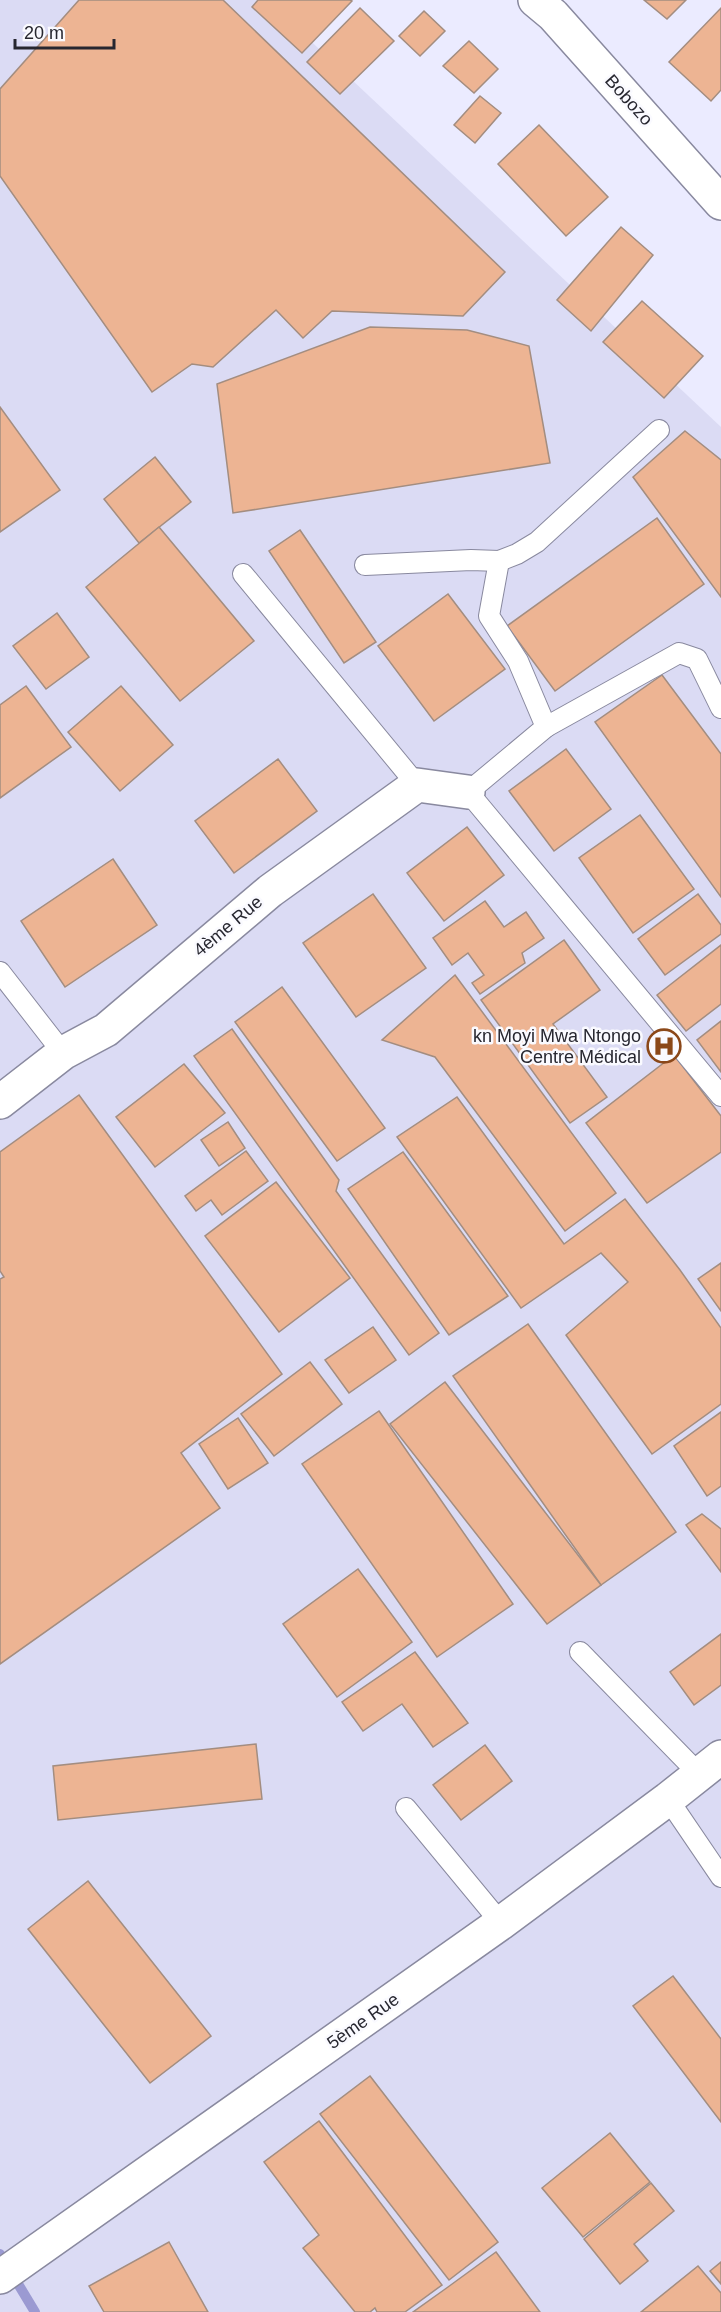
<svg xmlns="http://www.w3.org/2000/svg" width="721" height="2312" viewBox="0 0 721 2312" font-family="Arial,sans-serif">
  <rect width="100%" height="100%" fill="#ebebff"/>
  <polygon fill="#dbdbf4" points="0,0 267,0 721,427 721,2312 0,2312"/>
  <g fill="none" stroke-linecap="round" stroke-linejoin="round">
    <polyline stroke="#9b9ad2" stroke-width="10" points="0,2254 35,2312"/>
  </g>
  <g fill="#edb493" stroke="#a38d80" stroke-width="1.5">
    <polygon points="79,0 223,0 505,272 463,316 332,311 303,338 276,310 213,367 192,364 152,392 0,176 0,89"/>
    <polygon points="258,0 350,0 352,1 302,53 252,7"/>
    <polygon points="644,0 686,0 667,19"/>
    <polygon points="360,8 394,41 340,94 307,62"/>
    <polygon points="721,8 721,90 711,101 669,62"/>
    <polygon points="424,11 445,31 420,56 399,36"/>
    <polygon points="469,41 498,69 474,93 443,66"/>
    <polygon points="480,96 501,113 475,143 454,125"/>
    <polygon points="539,125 608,197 566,236 498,164"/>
    <polygon points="621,227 653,255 591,331 557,300"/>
    <polygon points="642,301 703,356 664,398 603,342"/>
    <polygon points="370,327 467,330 529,346 550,463 233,513 217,384"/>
    <polygon points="0,407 60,490 0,532"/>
    <polygon points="685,431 721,460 721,597 633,477"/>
    <polygon points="155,457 191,502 139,543 104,499"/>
    <polygon points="657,518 704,584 555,691 507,626"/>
    <polygon points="159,527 254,641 180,701 86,587"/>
    <polygon points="300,530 376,642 344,663 269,551"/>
    <polygon points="448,594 505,669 434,721 378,646"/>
    <polygon points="57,613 89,657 46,689 13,646"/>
    <polygon points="662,675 721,754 721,897 595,722"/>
    <polygon points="26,686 71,747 0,798 0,705"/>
    <polygon points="121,686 173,745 120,791 68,732"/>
    <polygon points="566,749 611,809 554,851 509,791"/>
    <polygon points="278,759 317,811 234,873 195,821"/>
    <polygon points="640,815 694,889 633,933 579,858"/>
    <polygon points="467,827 504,875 444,921 407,873"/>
    <polygon points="113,859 157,925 65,987 21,921"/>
    <polygon points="373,894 426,968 356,1017 303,943"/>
    <polygon points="698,894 721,925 721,934 665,975 638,939"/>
    <polygon points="485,901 504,927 526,912 544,938 522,953 525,963 480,994 472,983 484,975 468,953 452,965 433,938"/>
    <polygon points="564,940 600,990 553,1024 607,1097 570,1123 481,1000"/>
    <polygon points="721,945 721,1004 686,1031 657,995"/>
    <polygon points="455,975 616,1193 565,1231 435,1057 382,1040"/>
    <polygon points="282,987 385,1128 337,1161 235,1022"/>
    <polygon points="721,1021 721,1072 697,1040"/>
    <polygon points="232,1029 339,1180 336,1191 439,1333 409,1355 194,1056"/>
    <polygon points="674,1055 721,1116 721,1152 647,1203 586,1123"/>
    <polygon points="184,1064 225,1113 155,1167 116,1117"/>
    <polygon points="79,1095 282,1374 181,1453 220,1508 0,1664 0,1279 4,1277 0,1271 0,1152"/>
    <polygon points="457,1097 564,1244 625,1199 680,1270 721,1328 721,1404 652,1454 566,1335 628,1282 601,1253 521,1308 397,1137"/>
    <polygon points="228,1122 245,1148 219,1166 201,1140"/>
    <polygon points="246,1151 268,1181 222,1215 211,1200 196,1211 185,1196"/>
    <polygon points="403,1152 508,1296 449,1335 348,1189"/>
    <polygon points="276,1182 350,1278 279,1332 205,1236"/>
    <polygon points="721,1263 721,1311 698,1279"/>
    <polygon points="528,1324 676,1532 601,1585 453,1376"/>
    <polygon points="373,1327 396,1360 349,1393 325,1360"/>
    <polygon points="310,1362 342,1404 274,1456 241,1414"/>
    <polygon points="445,1382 601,1585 547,1624 390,1424"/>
    <polygon points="379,1411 513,1604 437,1657 302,1464"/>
    <polygon points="721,1412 721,1486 707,1496 674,1446"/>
    <polygon points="238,1418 268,1463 228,1489 199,1444"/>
    <polygon points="702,1514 721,1529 721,1572 686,1525"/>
    <polygon points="358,1569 412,1642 337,1697 283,1624"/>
    <polygon points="721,1634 721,1685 694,1705 670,1672"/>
    <polygon points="415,1652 468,1723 433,1747 402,1704 363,1731 342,1702"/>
    <polygon points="256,1744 262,1799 58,1820 53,1766"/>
    <polygon points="485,1745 512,1781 461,1820 433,1785"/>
    <polygon points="88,1881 211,2036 150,2083 28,1929"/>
    <polygon points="673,1976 721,2039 721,2122 633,2006"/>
    <polygon points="370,2076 498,2242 449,2280 320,2114"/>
    <polygon points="319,2121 442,2285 405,2312 377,2312 375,2308 370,2312 355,2312 303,2248 319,2235 264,2162"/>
    <polygon points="610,2133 650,2182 583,2237 542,2188"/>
    <polygon points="651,2183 674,2211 634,2244 648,2261 620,2284 584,2239"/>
    <polygon points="169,2242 208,2312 104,2312 89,2286"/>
    <polygon points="496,2252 540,2312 413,2312 448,2287"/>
    <polygon points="721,2262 721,2284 710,2271"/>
    <polygon points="698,2266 721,2293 721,2312 641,2312"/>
  </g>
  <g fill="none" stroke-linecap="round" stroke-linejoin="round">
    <g stroke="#89899f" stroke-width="22">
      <g id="service">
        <polyline points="499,561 489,616 518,661 546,727 468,792 721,1096"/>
        <polyline points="365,565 471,560 499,561 517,554 537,542 659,430"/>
        <polyline points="243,574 417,785"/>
        <polyline points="546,727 679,653 697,659 721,708"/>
        <polyline points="0,972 63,1053"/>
        <polyline points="580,1652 699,1774"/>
        <polyline points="668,1799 721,1877"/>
        <polyline points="406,1808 501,1923"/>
      </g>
    </g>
    <g stroke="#89899f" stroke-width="36">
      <g id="minor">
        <polyline points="535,0 553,15 721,203"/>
        <polyline points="0,1102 63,1053 106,1030 270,891 417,785 468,792"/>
        <polyline points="0,2277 501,1923 668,1799 721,1757"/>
      </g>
    </g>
    <use href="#service" stroke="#fff" stroke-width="20"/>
    <use href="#minor" stroke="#fff" stroke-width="33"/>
  </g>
  <defs>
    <g id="hospital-ring" transform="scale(1.725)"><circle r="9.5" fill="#fafaff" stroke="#8b4819" stroke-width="1.5"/><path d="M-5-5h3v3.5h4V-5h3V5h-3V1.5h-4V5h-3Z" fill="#8b4819"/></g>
  </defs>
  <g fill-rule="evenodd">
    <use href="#hospital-ring" x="664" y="1046"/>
  </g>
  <g text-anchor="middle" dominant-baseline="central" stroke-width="5" stroke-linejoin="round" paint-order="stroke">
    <g font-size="18" fill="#272730" stroke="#fafaff">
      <text transform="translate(629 100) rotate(48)">Bobozo</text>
      <text transform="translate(228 926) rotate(-40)">4ème Rue</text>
      <text transform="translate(363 2021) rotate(-35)">5ème Rue</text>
    </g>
    <g font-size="18" fill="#272730" stroke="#fafaff" text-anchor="end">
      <text x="641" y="1036">kn Moyi Mwa Ntongo<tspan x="641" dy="21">Centre Médical</tspan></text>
    </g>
  </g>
  <path d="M15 39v9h99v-9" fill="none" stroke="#272730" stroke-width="3"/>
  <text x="24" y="39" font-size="18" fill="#272730" stroke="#fafaff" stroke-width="4.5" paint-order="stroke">20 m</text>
</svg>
